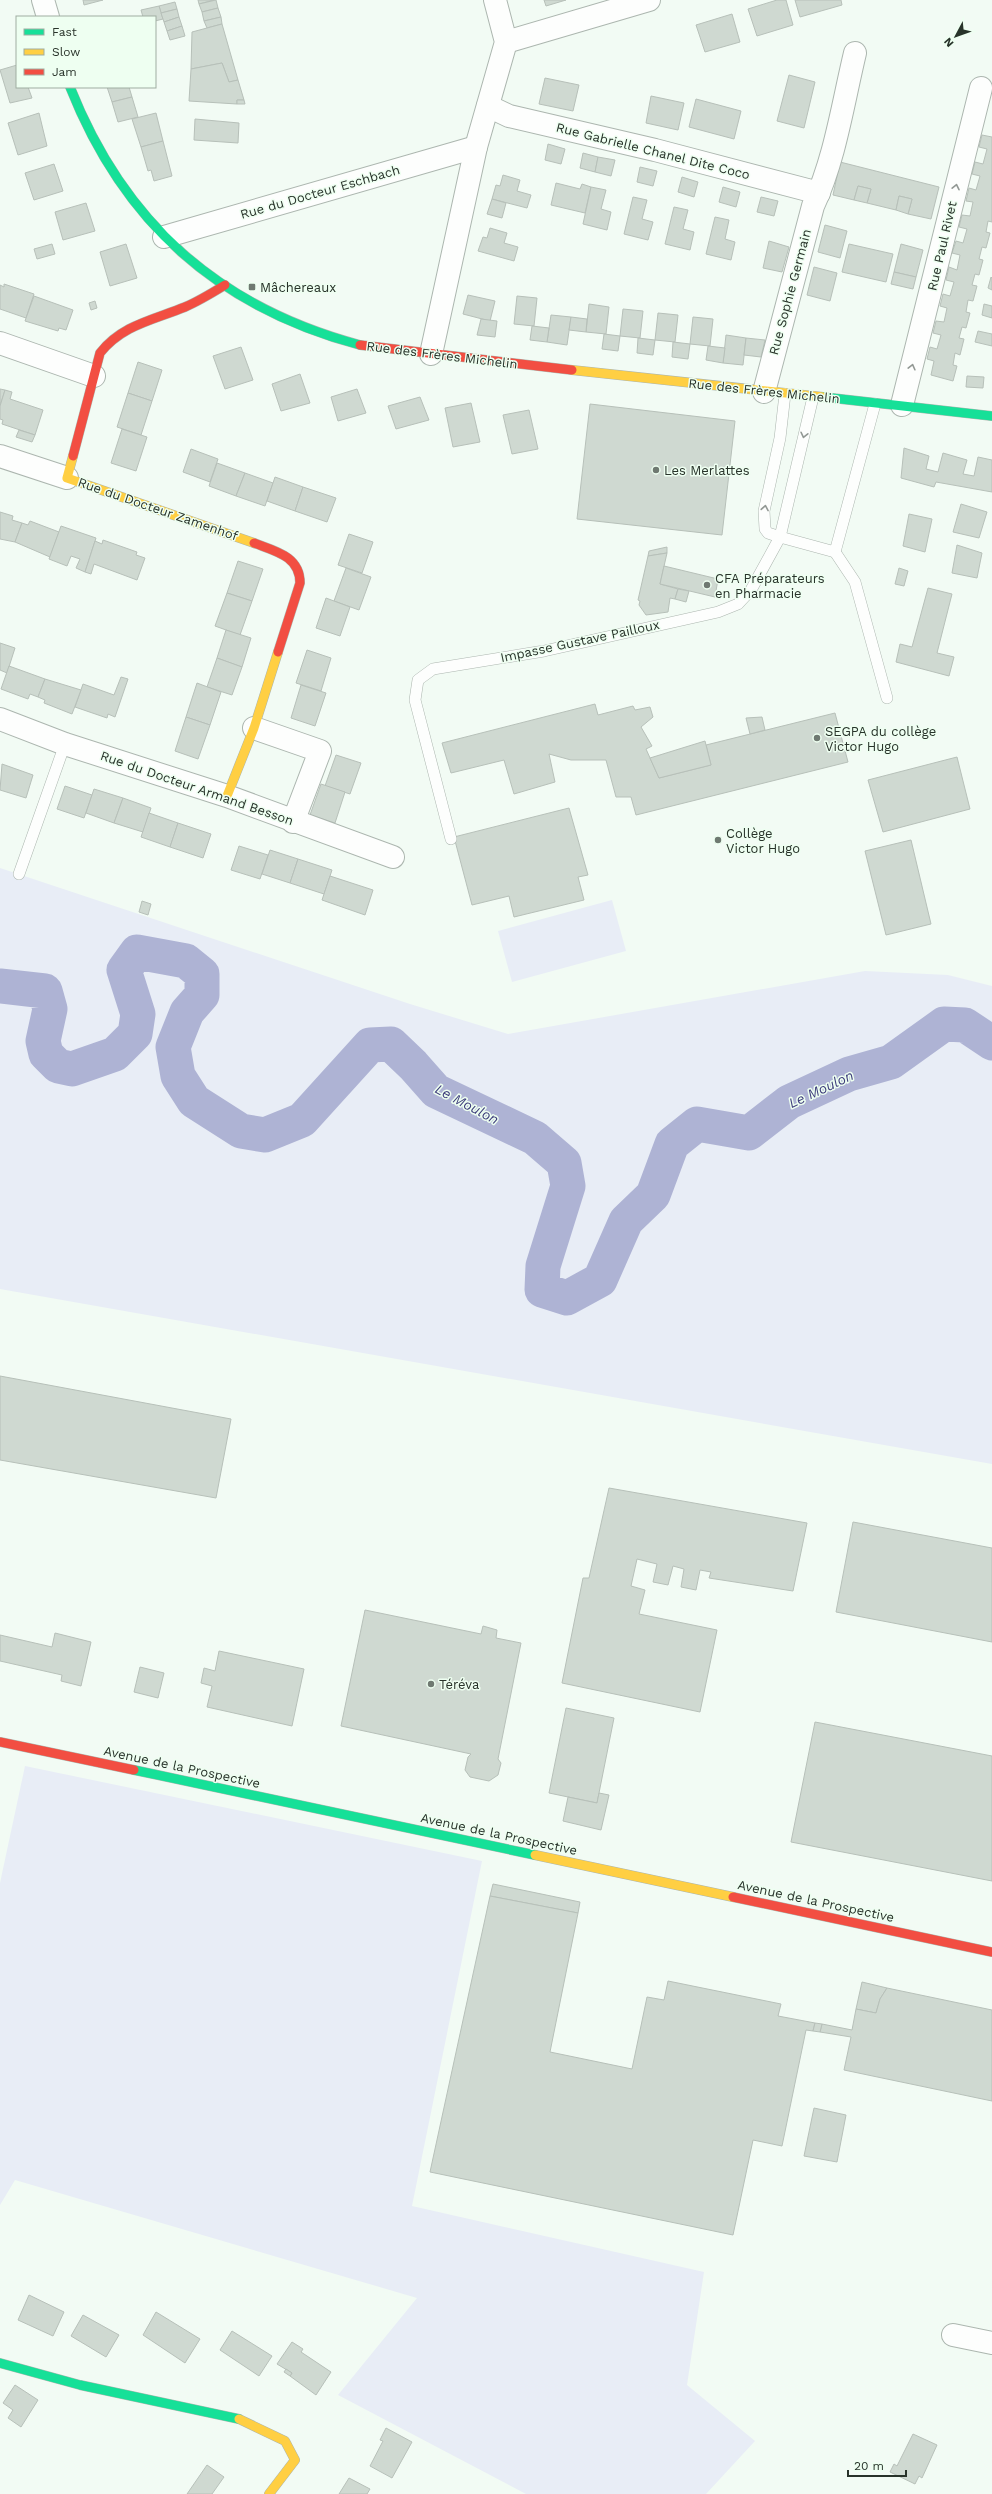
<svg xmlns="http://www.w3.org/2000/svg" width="992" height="2494" viewBox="0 0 992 2494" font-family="'Work Sans',sans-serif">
  <rect width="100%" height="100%" fill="#f2fbf4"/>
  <g fill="#e8edf6">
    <polygon points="0,868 410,1004 508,1034 865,971 948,975 992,986 992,1464 0,1289"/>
    <polygon points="612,900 626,951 512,982 498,931"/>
    <polygon points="25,1766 482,1861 412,2206 704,2272 687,2385 755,2441 706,2494 526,2494 338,2395 417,2298 15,2180 0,2205 0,1883"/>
  </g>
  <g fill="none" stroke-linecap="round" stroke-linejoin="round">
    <polyline stroke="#aeb3d4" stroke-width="35" points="0,986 45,991 50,1009 43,1041 46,1054 58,1066 72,1069 115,1054 135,1034 138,1014 124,970 137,952 186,961 202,974 202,995 187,1012 173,1047 178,1076 194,1101 241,1131 265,1135 302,1120 370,1045 391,1044 413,1065 436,1091 535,1138 564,1163 568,1186 543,1266 542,1290 567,1298 600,1280 626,1221 653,1195 672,1144 697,1124 749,1133 789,1102 849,1074 891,1062 944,1024 965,1025 992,1043"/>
  </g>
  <g fill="#cfd9d1" stroke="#b7c0b9">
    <polygon points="83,0 103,0 84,5"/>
    <polygon points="198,0 214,0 199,4"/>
    <polygon points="216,0 218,8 202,12 199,4"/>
    <polygon points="544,0 566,0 546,6"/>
    <polygon points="777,0 786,0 793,25 757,36 748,9"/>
    <polygon points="795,0 841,0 842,5 800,17"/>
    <polygon points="175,2 177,9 161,13 159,6"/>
    <polygon points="159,6 163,19 155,21 155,17 143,17 141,10"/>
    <polygon points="218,8 221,17 204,21 202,12"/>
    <polygon points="177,9 179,17 164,22 161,13"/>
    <polygon points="732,14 740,42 705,52 696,25"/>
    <polygon points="179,17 182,26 167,31 164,22"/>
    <polygon points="221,17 222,24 207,28 204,21"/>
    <polygon points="222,24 238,80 229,82 222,63 191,69 192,32"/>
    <polygon points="182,26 185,36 170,40 167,31"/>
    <polygon points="222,63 229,82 238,80 244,100 237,100 237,104 189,101 191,69"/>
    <polygon points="17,65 17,87 28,87 32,98 10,103 0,70"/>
    <polygon points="789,75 815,82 804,128 777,121"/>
    <polygon points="545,78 579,85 573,111 539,104"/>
    <polygon points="107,87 129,87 132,97 112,102"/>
    <polygon points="651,96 684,103 678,130 646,123"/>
    <polygon points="132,97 138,117 118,122 112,102"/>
    <polygon points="696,99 741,111 734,139 689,127"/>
    <polygon points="237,100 244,100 245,104 237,104"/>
    <polygon points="39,113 47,146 18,155 8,123"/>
    <polygon points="156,113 163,141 141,147 132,119"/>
    <polygon points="195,119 239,123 238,143 194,140"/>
    <polygon points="982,135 992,137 992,222 988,221 986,232 990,233 986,248 982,247 979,259 983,260 979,275 975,274 972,285 977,286 973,301 968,300 966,312 970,313 966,328 962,327 959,338 964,339 960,355 955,353 953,365 957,366 953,381 931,375 934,361 927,359 930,347 937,349 941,335 933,333 936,321 944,322 947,308 940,306 943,294 950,296 954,282 946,280 949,267 957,270 960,255 952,253 956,241 963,243 967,229 959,227 962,215 970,216 973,202 966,201 969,188 976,190 980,176 972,174 975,162 983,164 987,149 979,147"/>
    <polygon points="163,141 172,176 154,181 151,170 148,171 141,147"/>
    <polygon points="548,144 565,149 561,164 545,160"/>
    <polygon points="583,153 598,157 595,172 580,168"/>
    <polygon points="598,157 615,160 611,176 595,172"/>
    <polygon points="840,162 939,187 931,219 908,214 912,199 899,196 896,210 867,203 871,189 858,186 854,200 833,195"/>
    <polygon points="54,164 63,191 34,200 25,173"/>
    <polygon points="640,167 657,171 653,186 637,182"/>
    <polygon points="503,175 520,180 517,191 531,195 527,208 492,199 496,185 500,186"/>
    <polygon points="682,177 698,182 694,197 678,192"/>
    <polygon points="556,183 580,189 582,184 591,187 585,213 551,205"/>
    <polygon points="858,186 871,189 867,203 854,200"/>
    <polygon points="591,187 606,190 601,209 611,212 607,230 583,224"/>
    <polygon points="723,187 740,192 736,207 719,202"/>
    <polygon points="899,196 912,199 908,214 896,210"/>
    <polygon points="633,197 647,200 642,219 653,222 648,240 624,234"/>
    <polygon points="761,197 778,201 774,216 757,212"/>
    <polygon points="492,199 506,203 502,218 487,214"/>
    <polygon points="86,203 95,231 63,240 55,212"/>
    <polygon points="674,207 688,210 683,229 694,232 690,250 665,244"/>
    <polygon points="715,217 729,220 725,239 735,242 731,260 706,254"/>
    <polygon points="825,225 847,231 840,258 818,252"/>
    <polygon points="490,228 507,233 504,243 518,247 514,261 478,251 483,237 487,238"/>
    <polygon points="769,241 789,247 782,272 763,268"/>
    <polygon points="52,244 55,254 37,259 34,249"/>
    <polygon points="126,244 137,278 110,286 100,252"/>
    <polygon points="849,244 893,254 886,282 842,272"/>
    <polygon points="901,244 923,250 916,277 894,272"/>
    <polygon points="814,267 837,273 830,301 807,295"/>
    <polygon points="894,272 916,277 913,289 891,284"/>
    <polygon points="991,277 992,278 992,290 988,288"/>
    <polygon points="4,284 34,294 26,318 0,309 0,285 4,287"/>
    <polygon points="468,295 495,301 490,321 463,314"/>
    <polygon points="34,296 73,310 66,330 59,328 58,331 25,321"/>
    <polygon points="517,296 537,298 534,326 514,324"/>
    <polygon points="95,301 97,308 91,310 89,303"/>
    <polygon points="589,304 609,307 606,334 586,332"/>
    <polygon points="984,304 992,306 992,318 982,315"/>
    <polygon points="623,309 643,311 640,338 620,336"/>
    <polygon points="658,313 678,315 675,342 655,340"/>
    <polygon points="551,315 571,317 567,345 547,342"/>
    <polygon points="571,317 587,319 586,332 569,330"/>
    <polygon points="693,317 713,319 710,346 690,344"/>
    <polygon points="481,319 497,321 495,337 477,335"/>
    <polygon points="532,326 549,328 547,342 530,340"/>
    <polygon points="978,331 992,334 992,346 975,342"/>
    <polygon points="604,334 620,336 618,351 602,349"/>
    <polygon points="726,335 746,338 743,365 723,363"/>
    <polygon points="638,338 655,340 653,355 637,353"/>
    <polygon points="746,338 765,340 761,357 744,355"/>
    <polygon points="673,342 690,344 688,359 672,357"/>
    <polygon points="708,346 725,348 723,363 706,360"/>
    <polygon points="241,347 253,380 225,389 213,356"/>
    <polygon points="138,362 162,370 152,401 128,393"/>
    <polygon points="300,374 310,403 281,411 272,384"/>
    <polygon points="967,376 984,377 983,388 966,387"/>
    <polygon points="0,389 5,390 0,406"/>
    <polygon points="357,389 366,413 338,421 331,397"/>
    <polygon points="5,390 12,392 10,399 43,410 35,435 2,424 3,420 0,419 0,406"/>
    <polygon points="128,393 152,401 141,435 117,427"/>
    <polygon points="420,397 429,420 396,429 388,406"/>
    <polygon points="471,403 480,442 453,447 445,408"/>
    <polygon points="590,404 735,421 722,535 577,519"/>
    <polygon points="529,410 538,449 512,454 503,415"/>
    <polygon points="122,429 147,437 136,471 111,463"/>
    <polygon points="19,430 35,435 32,442 16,437"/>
    <polygon points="904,448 929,456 926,469 938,472 943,453 967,460 963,474 974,476 978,457 992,460 992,492 936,482 934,487 901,478"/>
    <polygon points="191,449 218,459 210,482 183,472"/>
    <polygon points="217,463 245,473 236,496 209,486"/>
    <polygon points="245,473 273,483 265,506 236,496"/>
    <polygon points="275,477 303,487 295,511 267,501"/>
    <polygon points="303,487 336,498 327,522 295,511"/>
    <polygon points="961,504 987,512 979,538 953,532"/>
    <polygon points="0,512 13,516 12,520 22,523 15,542 0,539"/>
    <polygon points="909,514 932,519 925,552 903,546"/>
    <polygon points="30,521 59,532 50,557 15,542 22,523 28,525"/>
    <polygon points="61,526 96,538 85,572 76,568 80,559 71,556 67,566 49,559"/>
    <polygon points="349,534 373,542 362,573 338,565"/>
    <polygon points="103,540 137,552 136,555 145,558 137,580 94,564 91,574 85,572 95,541 102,544"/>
    <polygon points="957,545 982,553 977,578 952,573"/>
    <polygon points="667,547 667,553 648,556 649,551"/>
    <polygon points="667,553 660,584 678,589 675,599 670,598 668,612 646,615 639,605 640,601 638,600 648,556"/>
    <polygon points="238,561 263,569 252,601 227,593"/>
    <polygon points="664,566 718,579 715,597 660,584"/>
    <polygon points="346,568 371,577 359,610 334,601"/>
    <polygon points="899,568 908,571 904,586 895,584"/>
    <polygon points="928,588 952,594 937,653 954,657 949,676 896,662 900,644 912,647"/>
    <polygon points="678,589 689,591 686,602 675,599"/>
    <polygon points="227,593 252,601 240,635 215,626"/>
    <polygon points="326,598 350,607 340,636 316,628"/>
    <polygon points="226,630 251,638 242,667 217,658"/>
    <polygon points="0,643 15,648 7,673 0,670"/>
    <polygon points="307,650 331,658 321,691 296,683"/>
    <polygon points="217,658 242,667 232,695 207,687"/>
    <polygon points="9,666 45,679 38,697 30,694 28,699 1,689"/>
    <polygon points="121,677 128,679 115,717 108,714 107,718 75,707 83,684 114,695"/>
    <polygon points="45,679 81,690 72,714 44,703 45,700 38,697"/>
    <polygon points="197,683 221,692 210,725 186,717"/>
    <polygon points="301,685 326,693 315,726 291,718"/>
    <polygon points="595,704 598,715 633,706 635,710 650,707 653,717 641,727 652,746 646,749 659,778 711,765 706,745 835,713 848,762 636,815 631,797 616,797 606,760 571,760 549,754 555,782 514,794 504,760 451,773 442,743"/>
    <polygon points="186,717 210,725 198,759 175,751"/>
    <polygon points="762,717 765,730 750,734 746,718"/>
    <polygon points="705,741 711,765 659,778 650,758"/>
    <polygon points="336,755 361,763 350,794 325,786"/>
    <polygon points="957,757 970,809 883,832 868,780"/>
    <polygon points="2,764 33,775 26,798 0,790"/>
    <polygon points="321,784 345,792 335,823 310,815"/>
    <polygon points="65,786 92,795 84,818 57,809"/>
    <polygon points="94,789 123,798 114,823 86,813"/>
    <polygon points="123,798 151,808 143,832 114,823"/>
    <polygon points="569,808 588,875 578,877 584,900 514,917 509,896 472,905 454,837"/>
    <polygon points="149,813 178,823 170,847 141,837"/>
    <polygon points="178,823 211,834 203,858 170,847"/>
    <polygon points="911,840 931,924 886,935 865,851"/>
    <polygon points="239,846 268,855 260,879 231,870"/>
    <polygon points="270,850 298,859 290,883 262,874"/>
    <polygon points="298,859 332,870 324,894 290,883"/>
    <polygon points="330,876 373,890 365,915 322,900"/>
    <polygon points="142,901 151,904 148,915 139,912"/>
    <polygon points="0,1376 231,1419 216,1498 0,1460"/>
    <polygon points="609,1488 807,1523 793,1591 709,1578 711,1572 700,1570 696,1590 681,1587 684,1569 673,1566 668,1585 653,1582 657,1564 637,1559 631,1586 645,1590 639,1614 717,1630 700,1712 562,1683 583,1578 589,1578"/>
    <polygon points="853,1522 992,1548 992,1642 836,1612"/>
    <polygon points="365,1610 481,1634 483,1626 497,1630 496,1638 521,1643 498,1759 501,1763 498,1775 489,1781 470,1777 465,1770 468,1757 471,1754 341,1726"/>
    <polygon points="55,1633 91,1642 81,1686 61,1681 62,1675 0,1661 0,1635 52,1647"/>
    <polygon points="219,1651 304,1669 292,1726 207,1707 212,1686 201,1683 204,1668 215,1671"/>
    <polygon points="140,1667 164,1673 158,1698 134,1692"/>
    <polygon points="566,1708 614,1718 597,1803 549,1793"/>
    <polygon points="815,1722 992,1756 992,1881 791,1842"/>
    <polygon points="599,1793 609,1795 601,1830 563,1821 568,1797 597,1803"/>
    <polygon points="493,1884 580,1902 578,1913 490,1896"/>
    <polygon points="490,1896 578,1913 550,2052 632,2069 647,1997 664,2000 668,1981 781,2004 778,2016 815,2023 813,2031 806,2030 782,2146 753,2140 733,2235 430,2172"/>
    <polygon points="862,1982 887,1988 880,1999 876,2013 856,2009"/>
    <polygon points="887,1988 992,2010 992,2101 844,2070 851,2037 820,2032 822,2024 852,2030 856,2009 876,2013 880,1999"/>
    <polygon points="815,2023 822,2024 820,2032 813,2031"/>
    <polygon points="814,2108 846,2115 837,2162 804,2156"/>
    <polygon points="29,2295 64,2312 53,2336 18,2320"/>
    <polygon points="156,2312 200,2339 185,2363 143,2335"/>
    <polygon points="83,2315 119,2335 106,2357 71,2336"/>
    <polygon points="232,2331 272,2356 259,2376 220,2350"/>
    <polygon points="292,2342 303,2349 301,2352 331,2372 316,2395 290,2376 292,2373 277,2364"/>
    <polygon points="286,2369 292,2373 290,2376 284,2372"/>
    <polygon points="15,2385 38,2400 21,2427 8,2418 13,2410 3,2403"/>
    <polygon points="386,2428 412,2442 392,2478 370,2466 383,2441 380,2440"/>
    <polygon points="913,2434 937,2445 922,2478 919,2476 915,2484 890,2472 894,2464 897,2466"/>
    <polygon points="207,2465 224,2477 212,2494 187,2494"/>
    <polygon points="349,2478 370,2489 367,2494 339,2494"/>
  </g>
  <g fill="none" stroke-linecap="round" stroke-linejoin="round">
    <g stroke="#acb6af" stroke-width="12">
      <g id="lane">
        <polyline points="785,394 780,438 764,511 765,529 768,533 780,537 835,552 875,404"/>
        <polyline points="835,552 855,582 887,698"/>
        <polyline points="451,839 415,700 418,680 433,669 544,651 718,612 738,604 751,590 780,537 813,397"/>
        <polyline points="19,874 65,744"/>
      </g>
    </g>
    <g stroke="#acb6af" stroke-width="24">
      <g id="street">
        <polyline points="43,0 48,17"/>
        <polyline points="506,42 649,0"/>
        <polyline points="488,106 509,116 655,150 819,193"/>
        <polyline points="164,237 476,147"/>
        <polyline points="0,343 94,376"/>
        <polyline points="431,354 476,147 506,42 495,0"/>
        <path d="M 764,392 L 813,206 C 835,159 843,103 855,53"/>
        <polyline points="902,405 981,88"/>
        <polyline points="0,456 67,478"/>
        <polyline points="0,719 65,744 227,796 393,857"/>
        <polyline points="254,728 320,751 293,822"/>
        <polyline points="953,2335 992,2343"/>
      </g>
    </g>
    <g stroke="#acb6af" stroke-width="10">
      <g id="fast">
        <path d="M 70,87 C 124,223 218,307 360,345"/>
        <polyline points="823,397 992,416"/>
        <polyline points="134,1770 535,1855"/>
        <polyline points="0,2363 80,2385 239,2419"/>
      </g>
    </g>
    <g stroke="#acb6af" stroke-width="10">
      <g id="slow">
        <polyline points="572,370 823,397"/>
        <polyline points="73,456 67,478 254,543"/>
        <polyline points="227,796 254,728 278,652"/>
        <polyline points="535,1855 733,1897"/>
        <polyline points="239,2419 285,2441 295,2460 269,2494"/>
      </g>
    </g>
    <g stroke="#acb6af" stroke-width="10">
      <g id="jam">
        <polyline points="360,345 572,370"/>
        <path d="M 73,456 L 100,353 C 122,325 153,320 185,307 C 199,301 212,293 225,285"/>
        <path d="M 254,543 C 275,551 300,556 300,583 L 278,652"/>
        <polyline points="0,1742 134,1770"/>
        <polyline points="733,1897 992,1952"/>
      </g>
    </g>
    <use href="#lane" stroke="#fdfefd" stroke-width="11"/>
    <use href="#street" stroke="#fdfefd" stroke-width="22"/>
    <use href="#fast" stroke="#16e098" stroke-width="9"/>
    <use href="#slow" stroke="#ffcf43" stroke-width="9"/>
    <use href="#jam" stroke="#f24e42" stroke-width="9"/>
  </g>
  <defs><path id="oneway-chevron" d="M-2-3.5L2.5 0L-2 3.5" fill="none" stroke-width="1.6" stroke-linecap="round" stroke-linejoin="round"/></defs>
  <g stroke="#929894">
    <use href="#oneway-chevron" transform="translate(956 187) rotate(-78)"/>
    <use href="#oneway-chevron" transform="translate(912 367) rotate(-76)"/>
    <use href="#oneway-chevron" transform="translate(804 435) rotate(103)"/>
    <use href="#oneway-chevron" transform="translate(765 508) rotate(-80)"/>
  </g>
  <g fill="#6f7971" stroke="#eefff1" stroke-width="1.5">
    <rect x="248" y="283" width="8" height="8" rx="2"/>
    <circle cx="656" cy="470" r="4"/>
    <circle cx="707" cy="585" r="4"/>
    <circle cx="817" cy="738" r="4"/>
    <circle cx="718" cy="840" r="4"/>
    <circle cx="431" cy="1684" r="4"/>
  </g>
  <g text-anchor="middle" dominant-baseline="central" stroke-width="3" stroke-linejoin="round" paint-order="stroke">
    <g font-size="13" fill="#28332a" stroke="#eefff1">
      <text transform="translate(653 151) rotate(14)">Rue Gabrielle Chanel Dite Coco</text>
      <text transform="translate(320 192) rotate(-16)">Rue du Docteur Eschbach</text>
      <text transform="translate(942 246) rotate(-77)">Rue Paul Rivet</text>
      <text transform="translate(790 292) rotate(-75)">Rue Sophie Germain</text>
      <text transform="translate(442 355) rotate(7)">Rue des Frères Michelin</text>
      <text transform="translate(764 391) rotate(6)">Rue des Frères Michelin</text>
      <text transform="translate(158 509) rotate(19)">Rue du Docteur Zamenhof</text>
      <text transform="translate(580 641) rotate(-12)">Impasse Gustave Pailloux</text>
      <text transform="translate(197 788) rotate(19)">Rue du Docteur Armand Besson</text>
      <text transform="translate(182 1767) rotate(12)">Avenue de la Prospective</text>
      <text transform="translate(499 1834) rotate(12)">Avenue de la Prospective</text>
      <text transform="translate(816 1901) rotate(12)">Avenue de la Prospective</text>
    </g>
    <g font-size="13" fill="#28332a" stroke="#eefff1" text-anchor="start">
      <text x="260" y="287">Mâchereaux</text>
      <text x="664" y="470">Les Merlattes</text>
      <text x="715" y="578">CFA Préparateurs<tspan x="715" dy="15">en Pharmacie</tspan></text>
      <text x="825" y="731">SEGPA du collège<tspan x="825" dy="15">Victor Hugo</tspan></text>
      <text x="726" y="833">Collège<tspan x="726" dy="15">Victor Hugo</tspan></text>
      <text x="439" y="1684">Téréva</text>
    </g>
    <g font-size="14" font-style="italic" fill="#3d3c7b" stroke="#eefff1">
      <text transform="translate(821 1089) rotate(-25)">Le Moulon</text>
      <text transform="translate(467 1104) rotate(28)">Le Moulon</text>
    </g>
  </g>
  <rect x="16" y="16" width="140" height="72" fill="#eefff1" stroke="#9fada1"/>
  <rect x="24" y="29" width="20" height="6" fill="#16e098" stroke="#9fada1"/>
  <text x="52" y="36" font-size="12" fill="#28332a">Fast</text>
  <rect x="24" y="49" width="20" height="6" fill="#ffcf43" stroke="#9fada1"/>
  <text x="52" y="56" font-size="12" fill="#28332a">Slow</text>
  <rect x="24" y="69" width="20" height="6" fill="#f24e42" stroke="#9fada1"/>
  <text x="52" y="76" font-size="12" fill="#28332a">Jam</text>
  <g transform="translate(956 36) rotate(229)" stroke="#eefff1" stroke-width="3" paint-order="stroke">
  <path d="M0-3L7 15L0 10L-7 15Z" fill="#28332a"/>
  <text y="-6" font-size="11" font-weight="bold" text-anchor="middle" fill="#28332a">N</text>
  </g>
  <path d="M848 2470v6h58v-6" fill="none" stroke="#28332a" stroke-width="2"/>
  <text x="854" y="2470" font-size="12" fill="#28332a" stroke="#eefff1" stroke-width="3" paint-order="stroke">20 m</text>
</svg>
